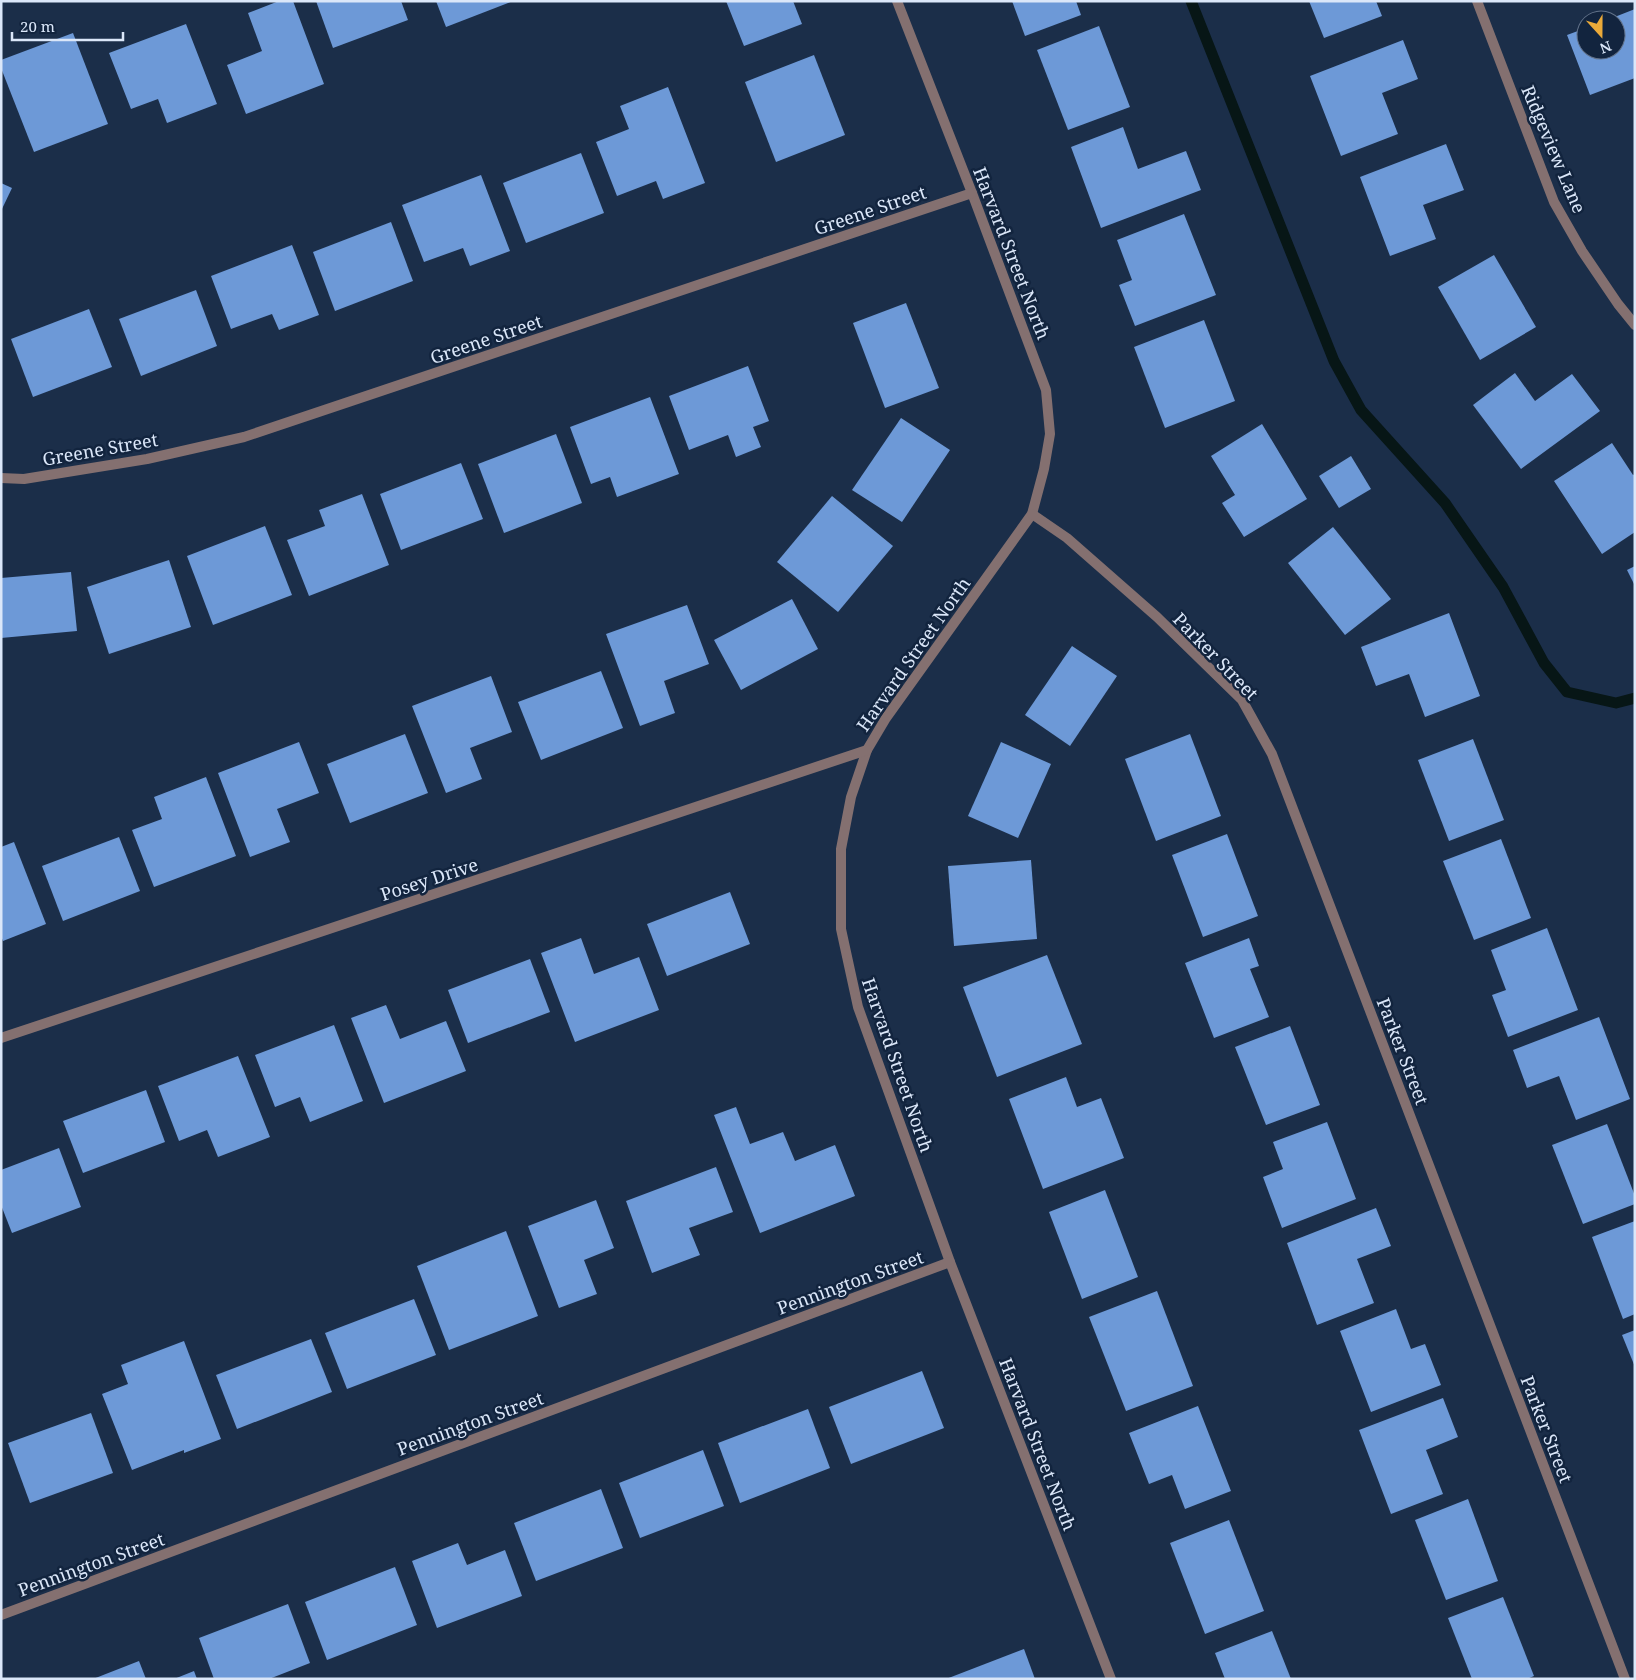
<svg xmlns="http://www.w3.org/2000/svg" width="1636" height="1680" viewBox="0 0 1636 1680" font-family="'Noto Serif',serif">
  <rect width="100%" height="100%" fill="#1b2e49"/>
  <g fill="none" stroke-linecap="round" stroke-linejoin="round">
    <polyline stroke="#071616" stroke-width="11" points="1191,1 1334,361 1361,410 1445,503 1503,587 1544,663 1567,692 1616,703 1635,698"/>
  </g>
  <g fill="#6d99d7">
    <polygon points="279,1 293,1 324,84 246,114 227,65 262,51 248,13"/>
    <polygon points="316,1 401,1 408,20 333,48"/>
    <polygon points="436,1 513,1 446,27"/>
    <polygon points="726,1 793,1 802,24 744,46"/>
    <polygon points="1012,1 1076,1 1081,15 1025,36"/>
    <polygon points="1309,1 1376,1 1382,16 1324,38"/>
    <polygon points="1635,9 1635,78 1590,95 1567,35 1586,28 1586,50 1616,50 1616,20 1607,20"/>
    <polygon points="186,24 217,104 167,123 158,99 131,109 109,53"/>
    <polygon points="1099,26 1130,107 1068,130 1037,50"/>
    <polygon points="73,33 108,124 34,152 1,68 1,60"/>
    <polygon points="1403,40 1418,79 1382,93 1398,134 1341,156 1310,76"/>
    <polygon points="814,55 845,135 776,162 745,82"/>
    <polygon points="668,87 705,183 663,199 656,181 617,196 596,142 629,129 620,106"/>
    <polygon points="1123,127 1138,169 1186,151 1201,190 1101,228 1071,147"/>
    <polygon points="1446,144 1464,190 1423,205 1436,239 1390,256 1360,177"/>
    <polygon points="581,153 604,213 526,243 503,183"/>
    <polygon points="481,175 510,251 470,266 463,248 424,262 402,205"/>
    <polygon points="1,183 12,188 1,211"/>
    <polygon points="1184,214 1216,295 1135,326 1119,285 1132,280 1117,240"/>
    <polygon points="391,222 413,281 335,311 313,252"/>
    <polygon points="292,245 319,315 279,330 272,314 231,329 211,276"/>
    <polygon points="1494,255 1536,327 1480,360 1438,287"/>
    <polygon points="196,290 217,346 141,376 119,319"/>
    <polygon points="906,303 939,388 885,408 853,323"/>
    <polygon points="89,309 112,367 33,397 11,339"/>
    <polygon points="1204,320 1235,401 1165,428 1134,347"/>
    <polygon points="748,366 769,421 753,427 761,447 736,457 728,435 689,450 669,396"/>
    <polygon points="1515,373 1535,401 1572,374 1600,411 1521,469 1473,405"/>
    <polygon points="650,397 679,474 617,497 610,477 591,484 570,427"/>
    <polygon points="901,418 950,450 902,522 852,490"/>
    <polygon points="1262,424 1307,499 1244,537 1222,503 1235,495 1211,456"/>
    <polygon points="556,434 582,503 504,533 478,464"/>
    <polygon points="1612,443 1633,475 1635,474 1635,532 1602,554 1554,481"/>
    <polygon points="1351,456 1371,489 1339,508 1319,476"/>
    <polygon points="461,463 483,519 401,550 380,494"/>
    <polygon points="362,494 389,565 309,596 287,540 325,526 319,510"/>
    <polygon points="832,496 893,546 838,612 777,562"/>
    <polygon points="265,526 292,595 213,625 187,556"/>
    <polygon points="1333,527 1391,599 1345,635 1288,563"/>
    <polygon points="169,560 191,627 109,654 87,587"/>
    <polygon points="1635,566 1635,586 1627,570"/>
    <polygon points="71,572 77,631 1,638 1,578"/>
    <polygon points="792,599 818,649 741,690 714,640"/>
    <polygon points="687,605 709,664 664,681 675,713 640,726 606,634"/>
    <polygon points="1449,613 1480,696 1425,717 1409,674 1376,686 1361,647"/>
    <polygon points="1072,646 1117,676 1070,746 1025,715"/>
    <polygon points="601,671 623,728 541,760 518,702"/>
    <polygon points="491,676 512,732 470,748 482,779 446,793 412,706"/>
    <polygon points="405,734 428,793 350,823 327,764"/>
    <polygon points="1190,734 1221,816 1156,841 1125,759"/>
    <polygon points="1473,739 1504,820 1449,841 1418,760"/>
    <polygon points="299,742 319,793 277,809 290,842 250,857 218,773"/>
    <polygon points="1001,742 1051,764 1018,838 968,816"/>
    <polygon points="206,777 236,856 154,887 132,830 162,819 154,797"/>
    <polygon points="1227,834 1258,916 1203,937 1172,855"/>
    <polygon points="119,837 140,891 63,921 42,866"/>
    <polygon points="1501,839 1531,918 1474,940 1443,861"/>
    <polygon points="14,842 46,924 3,941 1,936 1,847"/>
    <polygon points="1031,860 1037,939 954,946 948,866"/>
    <polygon points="730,892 750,944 667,976 647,924"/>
    <polygon points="1547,928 1578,1010 1508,1037 1492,995 1506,990 1491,950"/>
    <polygon points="581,938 594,974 639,957 659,1010 575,1042 541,953"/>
    <polygon points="1249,938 1259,966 1250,969 1269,1017 1214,1038 1185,963"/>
    <polygon points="1047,955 1082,1044 997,1077 963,987"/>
    <polygon points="530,959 550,1012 468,1043 448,990"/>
    <polygon points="386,1005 400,1039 446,1021 466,1071 384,1103 351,1018"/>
    <polygon points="1599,1017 1630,1099 1576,1120 1559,1076 1527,1088 1513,1050"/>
    <polygon points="334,1025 363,1101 310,1122 300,1097 275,1107 255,1055"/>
    <polygon points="1290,1026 1320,1105 1266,1125 1235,1047"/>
    <polygon points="238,1056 270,1137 218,1157 207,1130 179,1141 158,1086"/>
    <polygon points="1066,1077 1077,1107 1101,1098 1124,1158 1043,1189 1009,1099"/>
    <polygon points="146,1090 165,1142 83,1173 63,1121"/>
    <polygon points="736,1107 750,1144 783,1132 795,1161 835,1145 855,1196 760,1233 714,1115"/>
    <polygon points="1327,1122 1356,1199 1282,1228 1263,1177 1283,1169 1273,1142"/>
    <polygon points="1607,1124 1635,1196 1635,1204 1583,1224 1552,1145"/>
    <polygon points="59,1148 81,1207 12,1233 1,1205 1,1170"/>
    <polygon points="716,1167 733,1212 689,1228 700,1255 652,1273 626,1201"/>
    <polygon points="1105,1190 1138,1277 1082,1299 1049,1212"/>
    <polygon points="596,1200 614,1248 584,1260 597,1294 559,1308 528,1226"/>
    <polygon points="1376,1208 1391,1246 1357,1259 1374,1303 1317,1325 1287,1243"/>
    <polygon points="1635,1221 1635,1314 1623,1319 1592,1237"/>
    <polygon points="506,1231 538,1316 449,1350 417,1266"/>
    <polygon points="1157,1291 1193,1386 1126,1411 1089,1317"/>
    <polygon points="414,1299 436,1355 347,1389 325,1333"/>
    <polygon points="1396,1309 1411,1349 1425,1344 1441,1385 1371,1412 1340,1331"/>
    <polygon points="1635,1330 1635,1367 1622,1335"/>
    <polygon points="311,1339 332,1392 237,1429 216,1375"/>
    <polygon points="184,1341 221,1439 184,1453 184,1450 132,1470 102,1394 128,1384 121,1365"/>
    <polygon points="922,1371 944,1428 851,1464 829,1407"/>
    <polygon points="1443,1398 1458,1437 1426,1450 1443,1494 1391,1514 1359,1430"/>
    <polygon points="1198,1406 1231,1491 1185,1509 1172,1475 1149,1484 1129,1433"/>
    <polygon points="808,1409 830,1468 740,1503 718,1443"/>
    <polygon points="91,1413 113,1473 30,1503 8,1443"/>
    <polygon points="703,1450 724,1506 640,1538 619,1483"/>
    <polygon points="601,1489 623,1548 536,1581 514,1523"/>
    <polygon points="1468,1499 1498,1581 1446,1600 1415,1520"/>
    <polygon points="1229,1520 1264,1611 1205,1634 1170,1543"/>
    <polygon points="458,1543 467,1565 505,1550 522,1596 437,1628 412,1561"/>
    <polygon points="395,1567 417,1625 327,1660 305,1602"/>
    <polygon points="1503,1597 1534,1676 1527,1679 1472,1679 1448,1618"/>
    <polygon points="288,1604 310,1663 269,1679 214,1679 199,1638"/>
    <polygon points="1272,1631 1291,1679 1225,1679 1215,1653"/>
    <polygon points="1024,1649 1035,1679 946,1679"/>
    <polygon points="139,1661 146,1679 93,1679"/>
    <polygon points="194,1671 197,1679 174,1679"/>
  </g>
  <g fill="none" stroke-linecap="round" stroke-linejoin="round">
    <g stroke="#847070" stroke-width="10">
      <polyline points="897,1 972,193 1046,390 1050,434 1044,469 1032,514 886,718 867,750 851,797 841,849 841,929 858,1007 950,1262 1111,1679"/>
      <polyline points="1477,1 1554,202 1582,251 1618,304 1635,325"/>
      <polyline points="1,478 24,479 147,459 244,437 972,193"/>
      <polyline points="1032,514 1067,538 1157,617 1242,700 1272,754 1625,1679"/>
      <polyline points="1,1038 867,750"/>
      <polyline points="1,1615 950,1262"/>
    </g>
  </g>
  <g text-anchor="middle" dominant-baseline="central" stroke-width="5" stroke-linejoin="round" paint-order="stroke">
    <g font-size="18" fill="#dbe7f9" stroke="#12243e">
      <text transform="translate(1554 149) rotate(67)">Ridgeview Lane</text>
      <text transform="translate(870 210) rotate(-19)">Greene Street</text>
      <text transform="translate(1012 253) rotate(69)">Harvard Street North</text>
      <text transform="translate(486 339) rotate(-19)">Greene Street</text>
      <text transform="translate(100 449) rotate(-10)">Greene Street</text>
      <text transform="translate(913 654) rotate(-55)">Harvard Street North</text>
      <text transform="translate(1216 656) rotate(46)">Parker Street</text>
      <text transform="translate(429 879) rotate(-18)">Posey Drive</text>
      <text transform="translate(1403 1051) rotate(69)">Parker Street</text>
      <text transform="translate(898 1065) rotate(71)">Harvard Street North</text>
      <text transform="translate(850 1282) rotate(-20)">Pennington Street</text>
      <text transform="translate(470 1423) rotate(-20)">Pennington Street</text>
      <text transform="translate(1547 1429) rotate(69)">Parker Street</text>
      <text transform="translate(1038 1444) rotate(69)">Harvard Street North</text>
      <text transform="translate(91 1564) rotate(-20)">Pennington Street</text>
    </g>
  </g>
  <rect width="1636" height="1680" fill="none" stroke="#dbe7f9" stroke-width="5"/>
  <g transform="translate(1601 35) rotate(159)"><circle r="24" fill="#12243e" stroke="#627289"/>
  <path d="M0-4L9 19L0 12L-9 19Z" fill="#ebaa39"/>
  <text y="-8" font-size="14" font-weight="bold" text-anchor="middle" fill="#dbe7f9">N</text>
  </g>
  <path d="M12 32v8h111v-8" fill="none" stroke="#dbe7f9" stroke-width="2.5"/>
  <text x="20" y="32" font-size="15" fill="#dbe7f9" stroke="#12243e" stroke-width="4" paint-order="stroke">20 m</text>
</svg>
